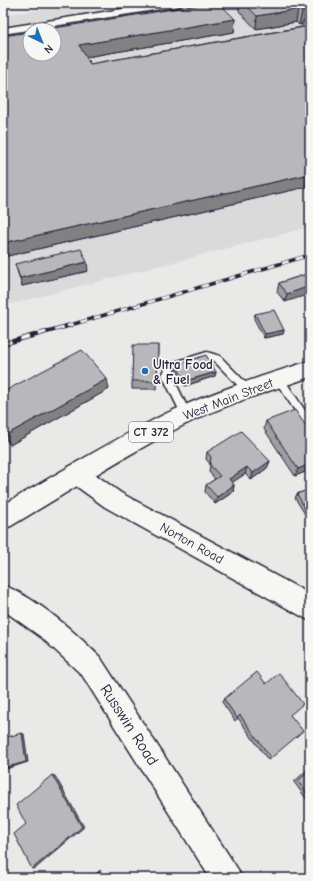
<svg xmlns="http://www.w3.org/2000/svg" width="313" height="881" viewBox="0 0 313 881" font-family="'Comic Neue',sans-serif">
  <rect width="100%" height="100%" fill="#e9e9e7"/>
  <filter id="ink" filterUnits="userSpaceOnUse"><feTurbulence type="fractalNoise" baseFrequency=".025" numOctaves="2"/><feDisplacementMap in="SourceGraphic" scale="8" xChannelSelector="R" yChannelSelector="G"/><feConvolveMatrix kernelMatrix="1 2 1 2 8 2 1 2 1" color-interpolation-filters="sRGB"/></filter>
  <g filter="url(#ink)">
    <path fill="#dadada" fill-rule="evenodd" d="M 89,3 L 310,3 L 310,227 L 3,306 L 3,15 ZM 30,30 L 54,30 L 54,54 L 30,54 Z"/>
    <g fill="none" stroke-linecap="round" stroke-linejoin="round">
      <g stroke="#22223b" stroke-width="3">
        <g id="lane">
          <polygon points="207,352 220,356 253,390 251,393 245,393 214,361 207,358 175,368 172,375 191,415 189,418 183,418 162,375 168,364"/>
          <polygon points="279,375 282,376 310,418 310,430 307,429 276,382 274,379"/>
        </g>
      </g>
      <g stroke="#22223b" stroke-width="3">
        <g id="street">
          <polygon points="160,3 185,3 180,6 3,34 3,28"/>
          <path d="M 3,585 C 40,600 72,630 100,657 L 237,868 L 242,878 L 210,878 L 82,675 L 41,637 L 3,610 Z"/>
        </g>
      </g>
      <g stroke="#22223b" stroke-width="3">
        <polygon id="secondary" points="77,464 85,467 121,493 310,594 310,621 105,507 69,481 66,474 69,467"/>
      </g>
      <g stroke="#22223b" stroke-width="3">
        <path id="primary" d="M 310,361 L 310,377 C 267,392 223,405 182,426 C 124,456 68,492 11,526 L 3,529 L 3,505 C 57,474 111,441 167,413 C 212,392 262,376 310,361 Z"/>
      </g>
      <use href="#lane" fill="#f6f6f2" fill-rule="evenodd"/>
      <use href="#street" fill="#f6f6f2" fill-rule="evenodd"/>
      <use href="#secondary" fill="#f6f6f2" fill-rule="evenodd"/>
      <use href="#primary" fill="#f6f6f2" fill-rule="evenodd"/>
      <g stroke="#22223b" stroke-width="3.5">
        <polyline id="rail-far1" points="67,326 310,255"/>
      </g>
      <g stroke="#22223b" stroke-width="4.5">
        <polyline id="rail" points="3,344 71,325"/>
      </g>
      <use href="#rail-far1" stroke="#f6f6f2" stroke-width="2.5" stroke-dasharray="7" stroke-linecap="butt"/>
      <use href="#rail" stroke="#f6f6f2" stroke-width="3" stroke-dasharray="9" stroke-linecap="butt"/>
    </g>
    <g fill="#9e9ea2" stroke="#22223b">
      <polygon points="239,3 310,3 310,186 3,257 3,36 235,19 234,32 86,57 90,64 302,27 302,24 299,25 296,22 256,29 239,11"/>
      <polygon points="15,264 88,271 22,286"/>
      <polygon points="310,273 285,302 277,292 279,283"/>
      <polygon points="255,314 284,330 283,334 264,338 254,319"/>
      <polygon points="158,345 157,389 132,389 132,381"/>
      <polygon points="176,365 216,372 215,376 185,386 176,369"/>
      <polygon points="109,389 10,445 3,435 3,392"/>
      <polygon points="266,421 310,470 295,476 264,429"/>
      <polygon points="207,452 270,461 267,468 251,480 245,474 232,482 234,485 233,492 215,504 205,492 206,485 215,479 209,472 210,464 206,459"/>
      <polygon points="310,489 310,519 308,519 295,498 297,494"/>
      <polygon points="224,699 290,715 271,758 268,760 238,718 235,721 222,702"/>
      <polygon points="310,767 310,804 294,782"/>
    </g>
    <g fill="#818184" stroke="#22223b">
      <polygon points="298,9 296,22 256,29 257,16"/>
      <polygon points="307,11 305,23 303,21 302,24 299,25 302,12"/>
      <polygon points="235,19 234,32 80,58 79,45"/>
      <polygon points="306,23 310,23 310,35 303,36"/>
      <polygon points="310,174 310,186 3,257 3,243"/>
      <polygon points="87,262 88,271 22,286 20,278"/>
      <polygon points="310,285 310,294 285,302 287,294"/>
      <polygon points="284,330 283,334 264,338 265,334"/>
      <polygon points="216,372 215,376 185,386 185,381"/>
      <polygon points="107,379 109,389 10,445 6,435"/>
      <polygon points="270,461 267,468 251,480 253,473"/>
      <polygon points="310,464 310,470 295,476 298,469"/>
      <polygon points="247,467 245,474 227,486 229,479"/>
      <polygon points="234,485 233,492 215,504 217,497"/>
      <polygon points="22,733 24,734 28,762 3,770 3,768"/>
      <polygon points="52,775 55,776 84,827 36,868 32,869"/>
      <polygon points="100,870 104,878 101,878 98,872"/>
    </g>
    <g fill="#b8b8bc" stroke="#22223b">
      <polygon points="211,3 219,3 235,19 79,45 90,64 310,26 310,174 3,243 3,36 30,32 30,54 54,54 54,30 42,30"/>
      <polygon points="244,3 310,3 310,14 307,11 302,12 298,9 257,16"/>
      <polygon points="310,20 310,23 306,23 303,21"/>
      <polygon points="81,249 87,262 20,278 15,264"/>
      <polygon points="310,273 310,286 287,294 279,283"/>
      <polygon points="274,310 284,330 265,334 255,314"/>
      <polygon points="133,345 158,345 157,381 132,381"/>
      <polygon points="82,350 107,379 6,435 3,430 3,392"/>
      <polygon points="206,355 216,372 185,381 176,365"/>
      <polygon points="295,410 310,432 310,454 308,454 310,457 310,464 298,469 266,421"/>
      <polygon points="241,431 270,461 253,473 247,467 229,479 234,485 217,497 206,485 220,476 210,465 211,457 207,452"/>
      <polygon points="310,489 310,516 297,494"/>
      <polygon points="257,672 266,684 279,673 303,704 290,715 303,731 271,758 240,715 237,718 224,699"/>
      <polygon points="22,733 26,762 3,768 3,738"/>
      <polygon points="310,770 310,798 298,781"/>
      <polygon points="52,775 82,827 32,869 14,834 26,824 16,805"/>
      <polygon points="98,872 101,878 91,878"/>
    </g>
  </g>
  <circle fill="#1f6fb2" stroke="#f6f6f2" stroke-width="1.5" cx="145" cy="371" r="4"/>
  <g text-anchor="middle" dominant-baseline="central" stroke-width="3.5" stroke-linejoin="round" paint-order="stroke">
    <rect fill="#f6f6f2" stroke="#626272" stroke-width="1" x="129" y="422" width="44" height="20" rx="3"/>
    <g font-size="12" font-weight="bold" fill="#22223b">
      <text x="151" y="432">CT 372</text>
    </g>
    <g font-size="13" font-weight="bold" fill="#22223b" stroke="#f6f6f2" text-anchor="start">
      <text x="153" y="364">Ultra Food<tspan x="153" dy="15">&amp; Fuel</tspan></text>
    </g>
    <g font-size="13" fill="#22223b" stroke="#f6f6f2">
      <text transform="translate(228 399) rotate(-21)">West Main Street</text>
      <text transform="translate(192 543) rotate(29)">Norton Road</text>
    </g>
    <g font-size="16" fill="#22223b" stroke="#f6f6f2">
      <text transform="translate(129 725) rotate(57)">Russwin Road</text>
    </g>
  </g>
  <rect width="313" height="881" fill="none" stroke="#f6f6f2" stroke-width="16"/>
  <rect x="8" y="8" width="297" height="865" fill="none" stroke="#22223b" stroke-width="1.5" filter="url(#ink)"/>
  <g transform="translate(42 42) rotate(137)"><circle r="19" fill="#f6f6f2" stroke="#a1a1a9"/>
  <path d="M0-3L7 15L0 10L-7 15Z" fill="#1f6fb2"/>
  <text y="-6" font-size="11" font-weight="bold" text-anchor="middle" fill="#22223b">N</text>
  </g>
</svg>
